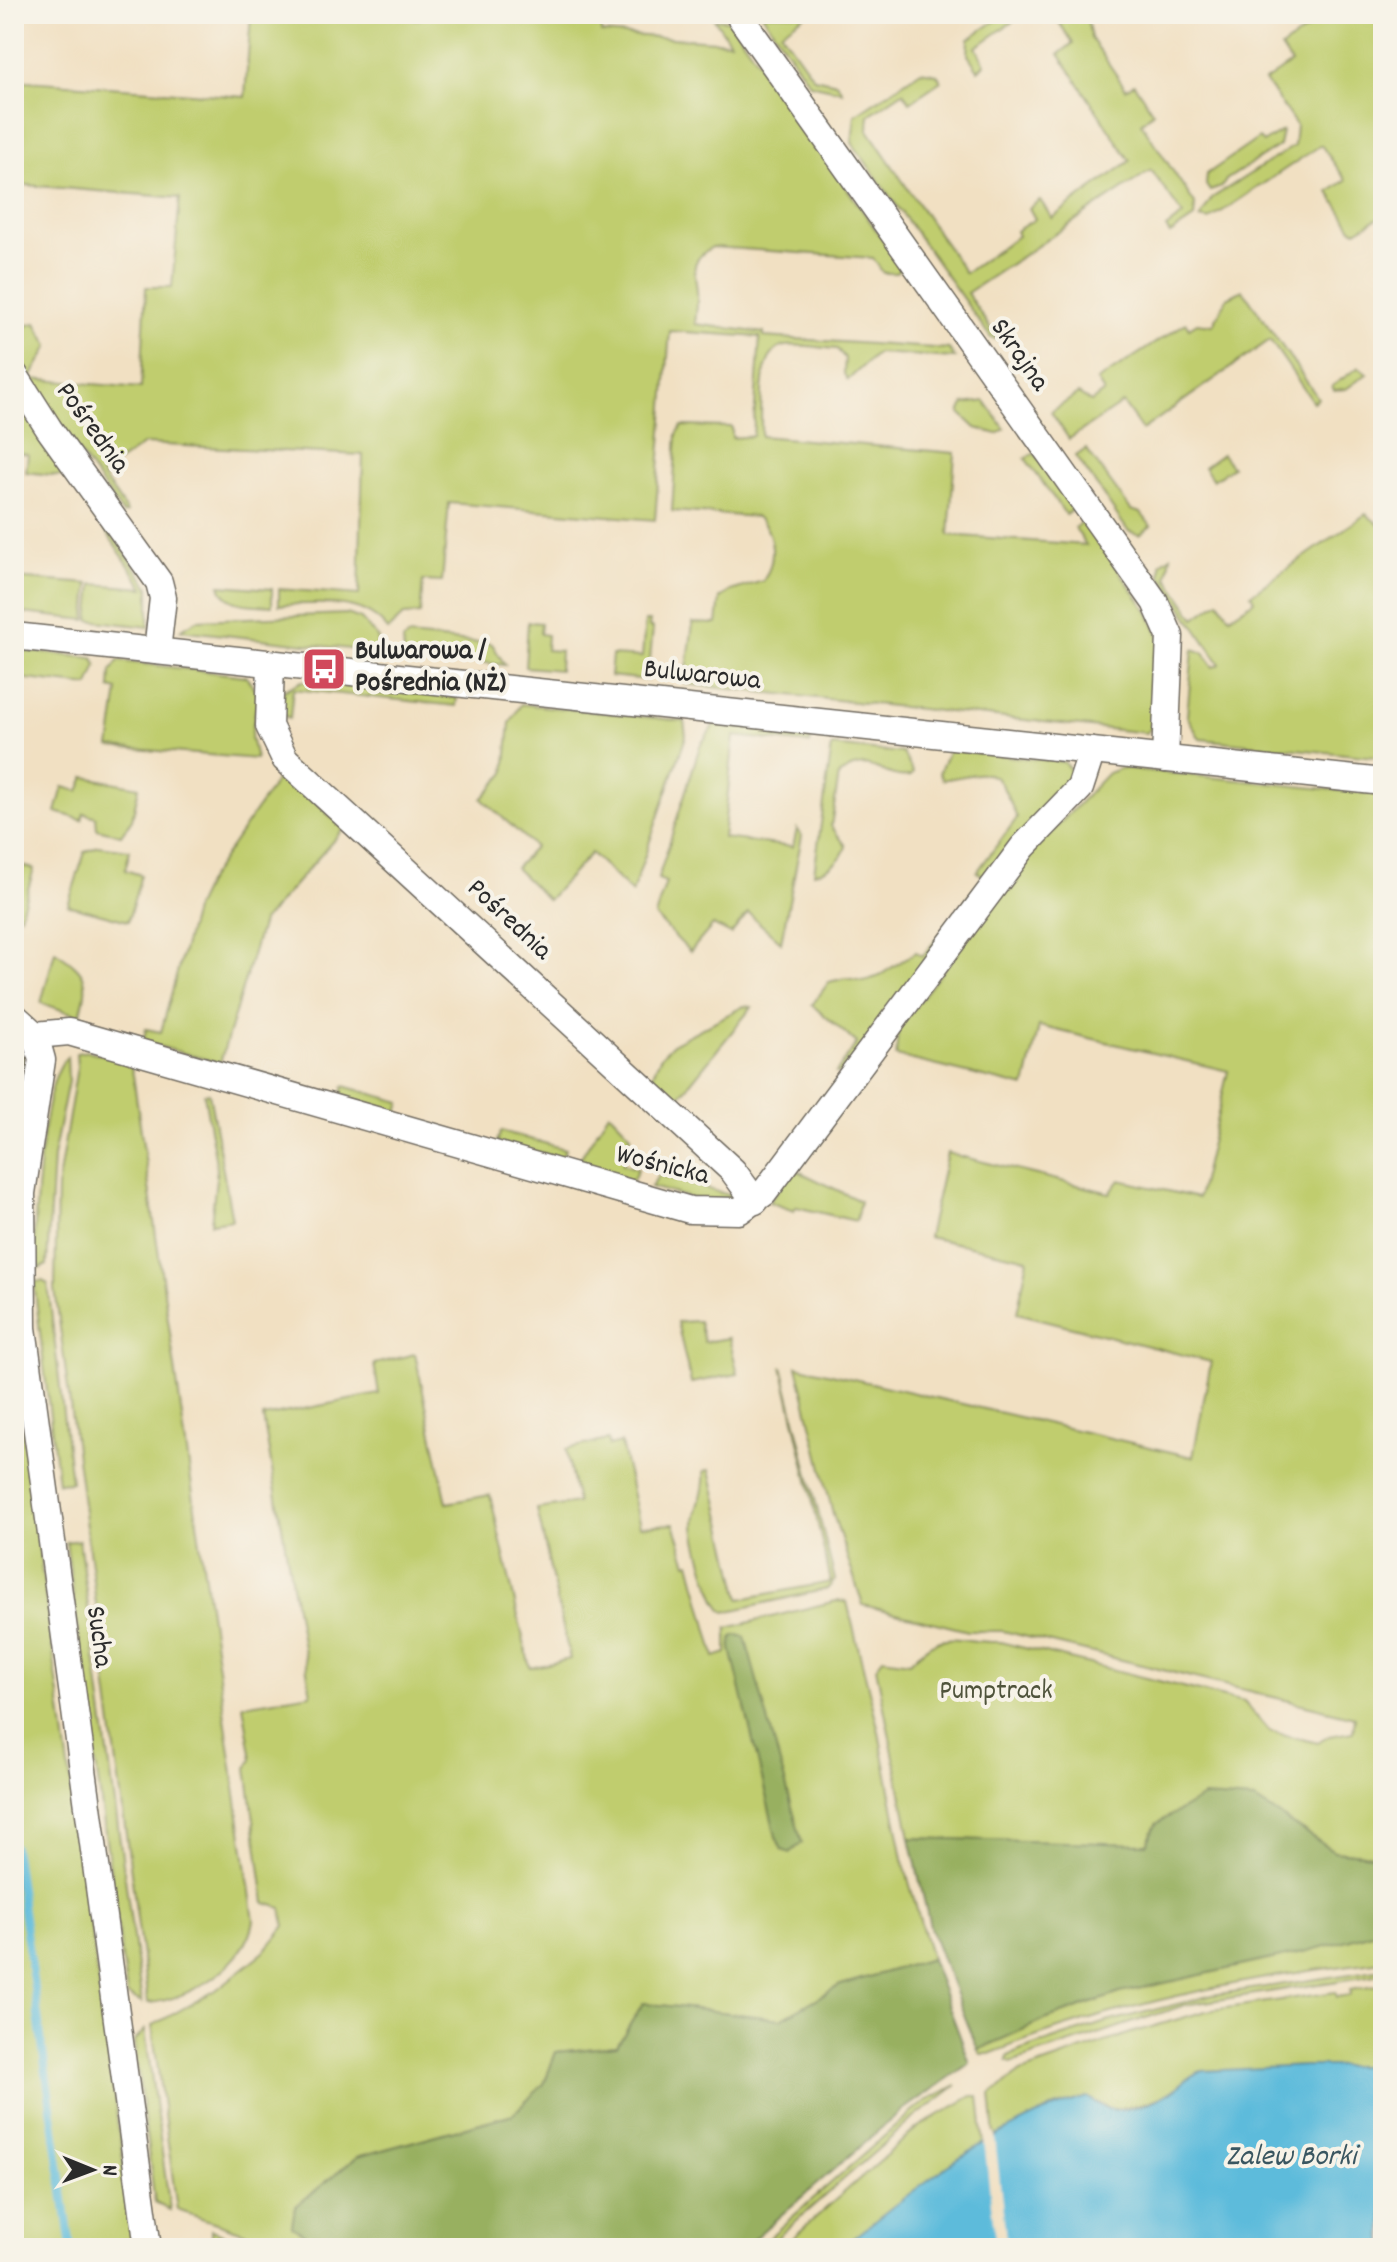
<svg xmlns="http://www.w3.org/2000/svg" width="1397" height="2262" viewBox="0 0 1397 2262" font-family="Dekko,sans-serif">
  <rect width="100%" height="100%" fill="#f7f3e8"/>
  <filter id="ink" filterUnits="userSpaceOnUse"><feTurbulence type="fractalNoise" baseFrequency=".0125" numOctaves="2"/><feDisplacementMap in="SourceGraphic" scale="16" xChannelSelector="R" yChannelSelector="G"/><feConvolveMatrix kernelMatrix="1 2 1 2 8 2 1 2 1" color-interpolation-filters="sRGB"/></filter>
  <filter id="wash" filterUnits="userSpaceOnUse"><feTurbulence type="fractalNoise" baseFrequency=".006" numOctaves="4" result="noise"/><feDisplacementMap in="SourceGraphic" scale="32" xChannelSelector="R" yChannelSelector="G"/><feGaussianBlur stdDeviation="1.8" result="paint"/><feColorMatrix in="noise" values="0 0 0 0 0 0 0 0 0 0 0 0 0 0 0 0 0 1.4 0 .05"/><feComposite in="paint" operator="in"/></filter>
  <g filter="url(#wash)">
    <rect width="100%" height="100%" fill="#f1e0c2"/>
    <g fill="#c0cd6e" stroke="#767c4c" stroke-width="2">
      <path d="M 251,14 L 356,14 L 420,19 L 421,14 L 602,14 L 601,33 L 730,42 L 714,19 L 729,20 L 902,267 L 896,273 L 883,273 L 873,258 L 712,247 C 688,262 695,269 697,291 C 698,301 696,314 695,324 L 764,333 L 764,337 L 949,349 L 955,358 L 877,353 L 848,380 L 844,374 L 845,358 L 837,349 C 821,348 802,344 786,346 C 756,350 762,412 761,436 L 955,453 L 949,535 L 1086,545 L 1075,528 L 1083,520 L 1149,613 L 1161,639 L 1151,728 L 1146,733 L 685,684 L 693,623 L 717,624 L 720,598 L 731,591 L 763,581 C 776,562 776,533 757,517 L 672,511 L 677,434 L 682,426 L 732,427 L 732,438 L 753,436 L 760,337 L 670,331 L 655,520 L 449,503 L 442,582 L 423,581 L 420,614 L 404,615 L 388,630 C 362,596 318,604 279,605 L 279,589 L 359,595 L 363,455 L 144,444 L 101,474 L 127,512 L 123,514 L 14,361 L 14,329 L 36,323 L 49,346 L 30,379 L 141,388 L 146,287 L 172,287 L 180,198 L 14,184 L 14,80 L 245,97 Z"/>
      <polygon points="762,14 807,14 781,32 814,78 837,83 842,91 810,84"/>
      <polygon points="1005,14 1024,14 976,47 985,64 978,70 968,55 969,39"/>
      <polygon points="1053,14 1086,14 1091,38 1126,89 1134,84 1153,112 1141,123 1195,204 1194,218 1170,234 1166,228 1183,215 1151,170 967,293 997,339 991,338 852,143 855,115 921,71 937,74 941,81 910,102 903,92 869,115 868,130 965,273 1018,236 1016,231 1035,219 1029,208 1040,200 1052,218 1130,161 1059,54 1073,43"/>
      <polygon points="1329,14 1383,14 1383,215 1356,231 1352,228 1329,192 1346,180 1321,145 1209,220 1200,218 1212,198 1294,146 1296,125 1265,81 1291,63 1281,48"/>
      <polygon points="1282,131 1279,146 1226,180 1222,187 1210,191 1206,185 1207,174 1259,138 1263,143"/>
      <polygon points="1243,290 1318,398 1313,402 1270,340 1142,430 1123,403 1069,439 1051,412 1078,394 1091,402 1104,392 1097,381 1186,323 1189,328 1197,323 1213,325 1227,298"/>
      <polygon points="1359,367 1367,374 1346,389 1334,390 1332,386"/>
      <polygon points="14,391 149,587 149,627 89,620 93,584 144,588 69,477 26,472 28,454 14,452"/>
      <polygon points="985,401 1005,429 997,434 976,428 960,413 964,404"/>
      <polygon points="1086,449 1131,510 1141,513 1151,526 1140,535 1128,531 1076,456"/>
      <polygon points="1035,453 1074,508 1066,515 1025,458"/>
      <polygon points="1222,454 1232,467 1213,480 1204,467"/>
      <polygon points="1366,514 1383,528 1383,758 1200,739 1187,716 1193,649 1204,653 1213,667 1220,664 1161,576 1161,563 1171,556 1167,577 1195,618 1219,601 1230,617 1254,601 1251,594"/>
      <polygon points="14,578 89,584 86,620 14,612"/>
      <path d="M 220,585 L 272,589 L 272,606 C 254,604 225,608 220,585 Z"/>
      <polygon points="347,614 361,619 378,638 376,652 180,630 197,620"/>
      <polygon points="645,621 650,621 649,627 653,628 648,680 610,676 612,655 642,657"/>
      <polygon points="528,622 541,623 540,634 547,635 546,650 560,651 559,670 525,667"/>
      <polygon points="408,636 492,644 505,665 404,654 403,641"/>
      <polygon points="14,650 93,658 97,665 89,686 18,678 14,696"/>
      <polygon points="118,661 246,676 258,695 251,737 256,759 110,747 118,690 110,688 111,671"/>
      <polygon points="302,681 457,698 456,706 293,689 290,718 280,714 283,691"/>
      <polygon points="521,704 684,721 686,736 632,893 591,853 548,900 515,868 535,847 482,799 505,773 510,723"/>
      <polygon points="714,725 812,734 810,744 734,736 723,838 793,847 797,829 802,836 781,942 748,913 731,934 713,925 690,952 655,916 666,882 658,879 700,746"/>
      <path d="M 832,746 L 903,753 L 913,772 L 911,776 C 882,781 871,750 839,775 L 831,826 L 846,846 C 842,861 829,869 814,873 Z"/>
      <path d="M 949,750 L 1064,762 L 1074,774 L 1072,782 L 988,879 L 977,872 L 1017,818 C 995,767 998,769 943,780 L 939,773 Z"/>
      <path d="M 1121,768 L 1383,795 L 1383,1856 L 1334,1851 L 1283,1818 L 1148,1845 L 910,1838 L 876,1667 L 883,1658 L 910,1662 C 945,1625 955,1643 1000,1642 L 1244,1702 L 1269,1731 L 1318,1743 L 1329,1736 L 1353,1732 L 1355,1717 L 1003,1631 L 968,1631 L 863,1605 L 833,1514 L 797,1366 L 1193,1457 L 1211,1362 L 1017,1313 L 1028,1259 L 928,1237 L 947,1153 L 1110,1193 L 1120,1180 L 1198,1198 L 1228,1071 L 1039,1026 L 1025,1087 L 896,1056 L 898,1029 L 1039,845 L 1108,773 Z"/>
      <polygon points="282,772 345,827 262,922 220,1063 143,1042 146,1029 161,1032 195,907 207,882"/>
      <polygon points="85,777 139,787 132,819 121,835 97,829 96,817 84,813 82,820 56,812 63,787 79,791"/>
      <polygon points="98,846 130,850 125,870 141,875 128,921 68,905 85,852"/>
      <polygon points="14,864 34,869 20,916 14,913"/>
      <polygon points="980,882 983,885 842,1074 836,1073 857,1043 812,1005 829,982 846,978 864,981 877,977 916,952 923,956"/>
      <path d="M 55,951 C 88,972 90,980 80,1016 L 41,1003 Z"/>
      <polygon points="744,1006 752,1007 675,1102 651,1078 661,1056 674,1043"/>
      <path d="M 14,1038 C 39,1069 20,1112 14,1148 Z"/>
      <path d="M 88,1051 L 129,1061 L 133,1075 L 254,1920 C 248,1963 190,2000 148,2003 L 55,1289 L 57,1188 L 77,1067 L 76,1053 Z"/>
      <path d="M 67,1057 L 68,1081 L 53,1157 L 47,1265 L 34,1271 C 34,1230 39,1083 67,1057 Z"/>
      <polygon points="344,1086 401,1102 398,1113 341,1097"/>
      <polygon points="209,1093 232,1220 211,1223 217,1169 204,1094"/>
      <polygon points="609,1112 631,1135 623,1164 638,1169 632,1182 576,1165"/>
      <polygon points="501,1131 565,1149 562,1158 497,1142"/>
      <polygon points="794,1169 860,1201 856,1221 796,1207 794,1211 769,1202"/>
      <polygon points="659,1175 729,1195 733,1188 742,1201 723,1207 651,1187"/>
      <polygon points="42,1281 48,1284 71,1482 58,1483 34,1282"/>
      <polygon points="699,1321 704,1342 729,1338 738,1374 691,1383 677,1322"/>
      <polygon points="415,1354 447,1503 490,1495 530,1668 570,1659 537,1509 577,1503 566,1449 608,1440 609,1446 621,1443 640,1526 674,1524 687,1563 690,1562 715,1657 727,1653 727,1628 836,1601 847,1602 878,1727 904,1864 931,1959 841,1985 781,2019 643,2003 617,2046 556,2052 544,2084 514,2114 357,2157 295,2207 316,2241 336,2248 292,2248 177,2210 152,2026 216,1990 264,1952 285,1926 282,1908 265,1903 247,1768 252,1759 243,1705 311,1694 263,1417 379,1394 374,1364"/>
      <path d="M 782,1366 L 835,1580 L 827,1589 L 725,1612 C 713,1605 696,1541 695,1525 C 695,1504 706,1495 704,1471 L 710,1470 L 740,1599 L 831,1582 Z"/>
      <polygon points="14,1390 17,1390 135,2248 14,2248"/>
      <polygon points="79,1540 142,2003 127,1995 66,1542"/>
      <path d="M 1383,1930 L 1383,1961 C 1247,1977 1116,2004 989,2054 L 981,2054 L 978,2050 L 1042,2021 L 1120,1993 Z"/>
      <polygon points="1383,1969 1383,1974 1185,2005 1011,2063 1007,2061 1008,2056 1022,2050 1103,2023 1213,1995"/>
      <path d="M 1383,1985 L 1383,2066 L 1202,2071 C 1189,2075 1187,2081 1177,2088 C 1158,2101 1133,2107 1110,2109 L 1087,2097 L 1052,2108 L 995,2137 L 991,2094 L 1021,2072 L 1131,2033 L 1206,2011 L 1335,1992 L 1337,1997 L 1350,1995 L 1350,1990 Z"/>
      <polygon points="145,2030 170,2210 155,2203 134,2042"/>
      <polygon points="957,2085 910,2121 765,2248 757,2248 906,2117 928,2099"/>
      <polygon points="972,2096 979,2096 984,2145 908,2196 841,2248 781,2248 918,2127"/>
      <polygon points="211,2230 264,2248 246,2248 211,2237"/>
    </g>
    <g fill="#98b061" stroke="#626e46" stroke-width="2">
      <polygon points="738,1635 745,1637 802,1843 790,1853 782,1850 776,1837 731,1649 732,1637"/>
      <polygon points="1203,1797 1255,1800 1334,1851 1383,1856 1383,1930 1308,1951 1120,1993 1042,2021 978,2050 931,1931 910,1838 1147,1844 1156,1824"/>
      <polygon points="931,1959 970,2063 901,2111 743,2248 336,2248 317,2241 292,2226 295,2207 357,2157 513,2114 544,2084 556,2052 617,2046 643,2003 781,2019 841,1985"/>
    </g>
    <path fill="#5dbbdb" stroke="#447383" stroke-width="2" d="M 1305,2066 L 1383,2066 L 1383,2248 L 841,2248 C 914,2188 996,2123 1087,2097 C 1094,2101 1103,2108 1110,2109 C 1128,2113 1162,2099 1176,2088 C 1186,2081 1189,2075 1202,2071 Z"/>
    <polygon fill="#f1e0c2" points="995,2133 995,2137 1007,2248 996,2248 984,2140"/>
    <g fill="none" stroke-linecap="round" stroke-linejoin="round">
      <polyline stroke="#5dbbdb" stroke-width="8" points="14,1847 71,2248"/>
    </g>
  </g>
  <g filter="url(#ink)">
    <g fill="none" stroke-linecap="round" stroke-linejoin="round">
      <g stroke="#706a60" stroke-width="29">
        <g id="minor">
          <polyline points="738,14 1155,602 1170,636 1165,759"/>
          <polyline points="14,374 49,429 159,582 163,598 157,651"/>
          <polyline points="14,636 1383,782"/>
          <polyline points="271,664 269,726 285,759 733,1171 755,1201"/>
          <polyline points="14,1016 35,1035 42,1060 22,1193 23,1328 148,2248"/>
          <polyline points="35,1035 69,1032 690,1210 739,1211 764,1193 1023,847 1080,788 1092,751"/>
        </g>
      </g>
      <use href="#minor" stroke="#fff" stroke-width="26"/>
    </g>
  </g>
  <defs>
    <g id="bus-square" transform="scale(2.3)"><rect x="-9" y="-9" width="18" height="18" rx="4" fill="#d1495b" stroke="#f7f3e8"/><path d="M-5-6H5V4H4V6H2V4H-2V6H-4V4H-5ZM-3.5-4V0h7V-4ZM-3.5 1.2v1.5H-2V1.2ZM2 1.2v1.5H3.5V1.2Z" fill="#fff"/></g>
  </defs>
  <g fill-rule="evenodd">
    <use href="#bus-square" x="324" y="669"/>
  </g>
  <g text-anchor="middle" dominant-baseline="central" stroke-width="8" stroke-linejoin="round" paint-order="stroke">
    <g font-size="28" fill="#2b2b2b" stroke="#f7f3e8">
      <text transform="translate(1018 356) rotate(55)">Skrajna</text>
      <text transform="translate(91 429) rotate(54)">Pośrednia</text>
      <text transform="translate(702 677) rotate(6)">Bulwarowa</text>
      <text transform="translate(508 921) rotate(43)">Pośrednia</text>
      <text transform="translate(662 1167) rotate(14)">Wośnicka</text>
      <text transform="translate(97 1637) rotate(82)">Sucha</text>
    </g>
    <g font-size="28" font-weight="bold" fill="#2b2b2b" stroke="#f7f3e8" text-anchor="start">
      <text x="355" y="653">Bulwarowa /<tspan x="355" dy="32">Pośrednia (NŻ)</tspan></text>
    </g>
    <g font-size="28" fill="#50543c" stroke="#f7f3e8">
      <text x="996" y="1693">Pumptrack</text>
    </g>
    <g font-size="30" font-style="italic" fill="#3a5660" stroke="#f7f3e8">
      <text x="1291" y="2158">Zalew Borki</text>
    </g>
  </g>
  <rect width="1397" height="2262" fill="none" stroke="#f7f3e8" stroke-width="48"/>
  <g transform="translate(92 2170) rotate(91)" stroke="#f7f3e8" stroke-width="6" paint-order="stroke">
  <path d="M0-6L14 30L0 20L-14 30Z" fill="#2b2b2b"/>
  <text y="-12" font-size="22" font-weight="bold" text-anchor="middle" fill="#2b2b2b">N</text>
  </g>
</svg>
